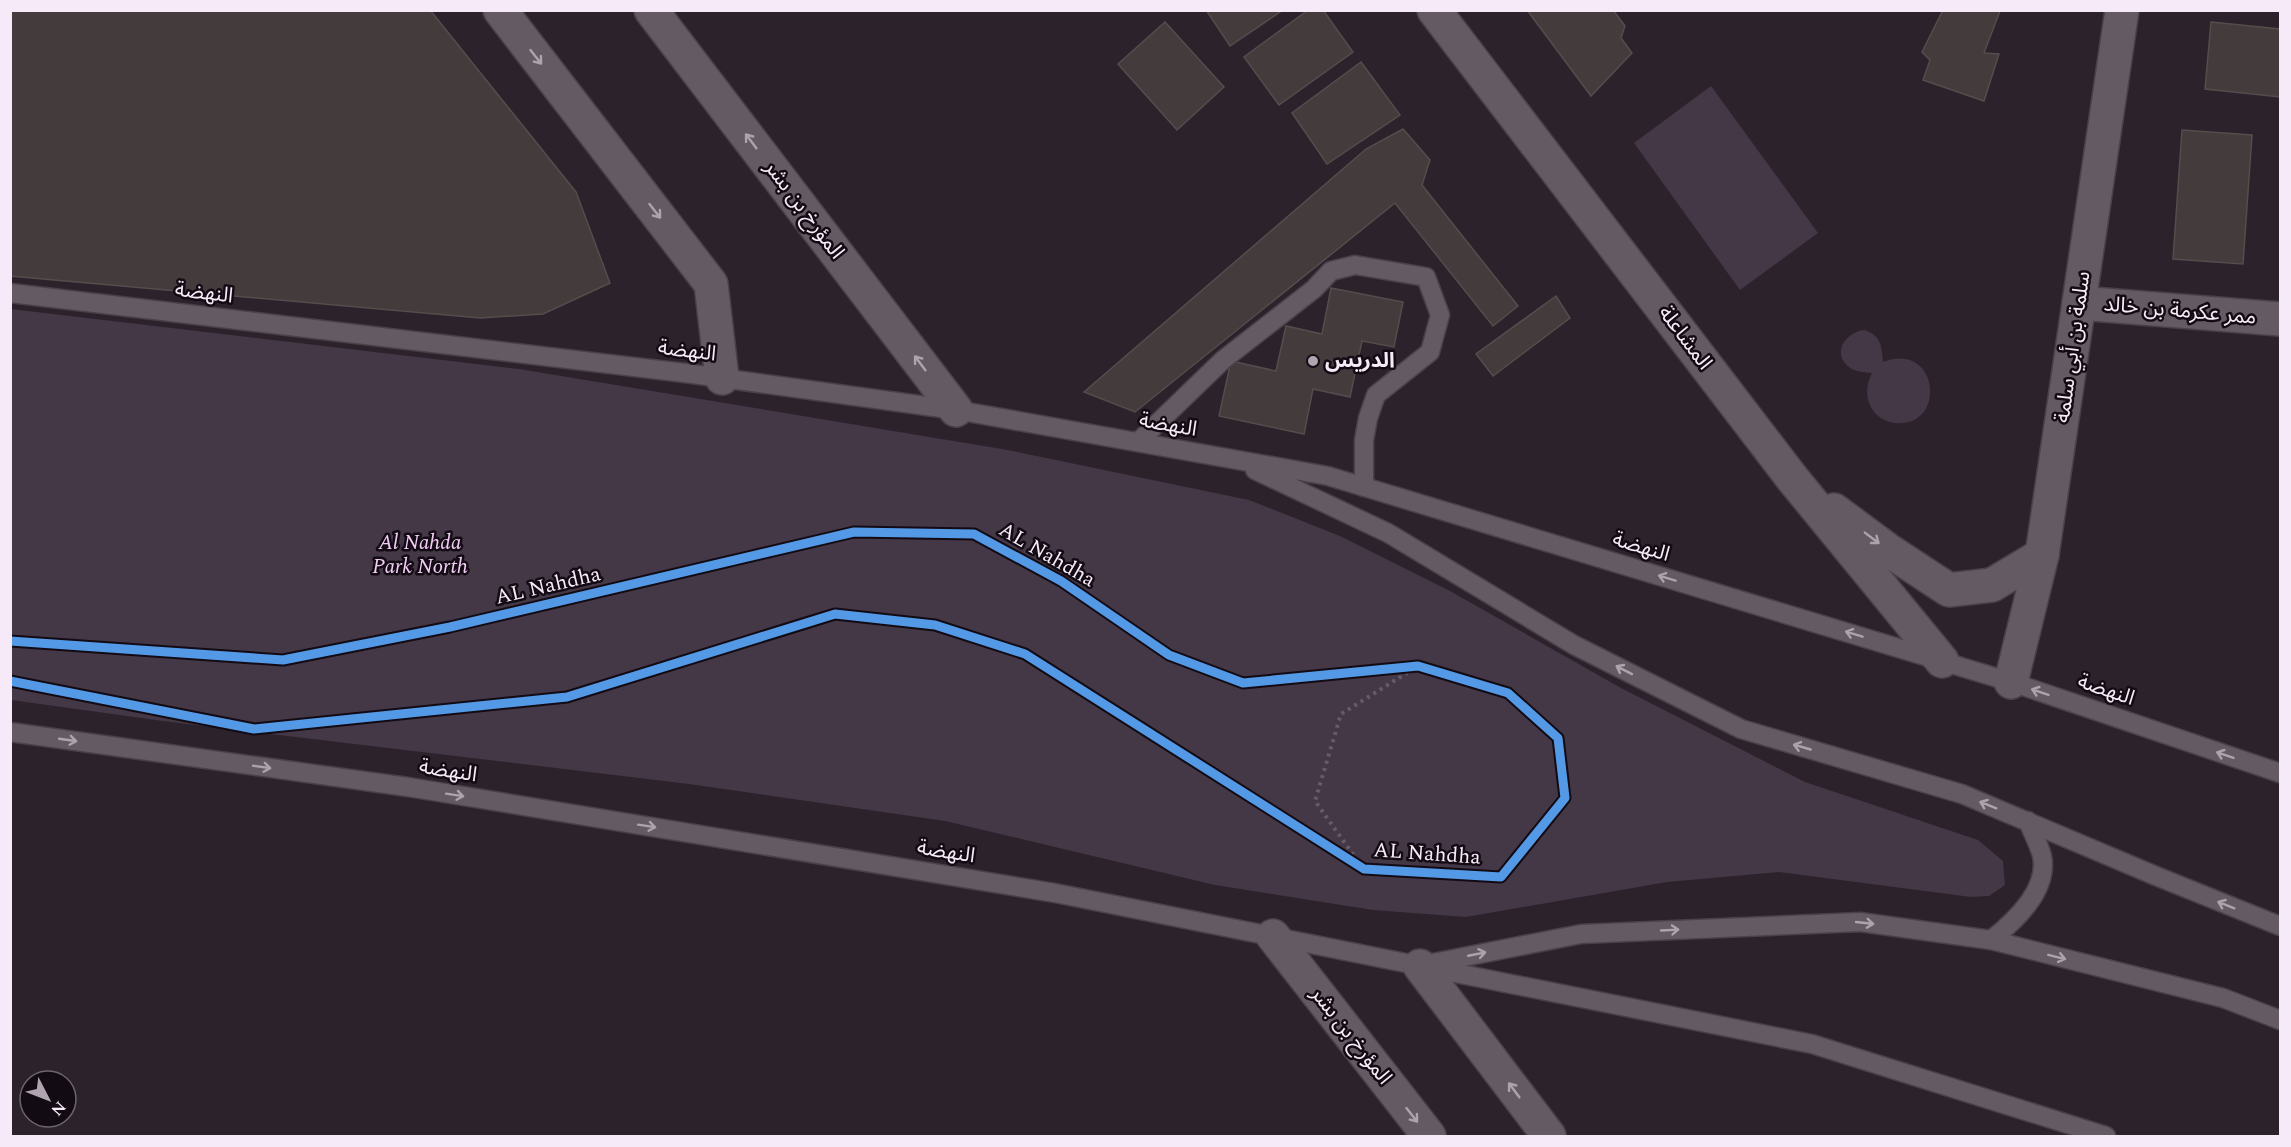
<svg xmlns="http://www.w3.org/2000/svg" width="2291" height="1147" viewBox="0 0 2291 1147" font-family="Spectral,'Noto Sans Arabic',serif">
  <rect width="100%" height="100%" fill="#2c222c"/>
  <g fill="#443746">
    <polygon points="1711,86 1818,233 1740,290 1634,143"/>
    <polygon points="11,309 519,369 1008,450 1249,500 1340,536 1450,591 1621,688 1805,782 1978,840 2003,861 2005,885 1989,896 1971,897 1779,872 1667,882 1466,917 1373,910 1215,885 945,821 689,784 163,721 11,700"/>
    <path d="M 1864,330 C 1881,335 1882,347 1883,362 C 1939,340 1948,428 1895,423 C 1886,422 1877,417 1872,409 C 1865,397 1866,385 1872,373 C 1864,372 1855,372 1849,367 C 1831,353 1846,332 1864,330 Z"/>
  </g>
  <g fill="#443b3d" stroke="#564c4c" stroke-width="1.5">
    <polygon points="10,10 430,10 576,192 610,283 543,314 480,318 10,276"/>
    <polygon points="1206,10 1283,10 1230,46"/>
    <polygon points="1308,10 1323,10 1353,52 1279,105 1244,57"/>
    <polygon points="1527,10 1613,10 1625,26 1621,38 1632,53 1591,96"/>
    <polygon points="1943,10 2000,11 1984,53 1999,54 1984,101 1923,80 1930,60 1922,52"/>
    <polygon points="1165,22 1224,87 1177,130 1118,64"/>
    <polygon points="2211,22 2280,29 2280,97 2205,89"/>
    <polygon points="1361,62 1400,115 1327,164 1292,113"/>
    <polygon points="1403,129 1430,160 1422,185 1518,306 1493,326 1395,203 1135,412 1084,392 1366,149"/>
    <polygon points="2182,130 2252,135 2243,264 2173,259"/>
    <polygon points="1331,288 1403,302 1394,347 1362,341 1350,397 1313,389 1304,434 1219,416 1231,361 1276,371 1286,326 1322,334"/>
    <polygon points="1556,296 1570,318 1493,376 1476,354"/>
  </g>
  <g fill="none" stroke-linecap="round" stroke-linejoin="round">
    <g stroke="#49404a" stroke-width="21">
      <g id="lane">
        <polyline points="10,293 685,373 956,410 1328,476 2011,682 2280,773"/>
        <polyline points="1138,442 1223,360 1314,289 1331,271 1355,265 1426,277 1440,315 1430,352 1376,395 1368,418 1364,440 1364,487"/>
        <polyline points="1255,470 1388,533 1574,645 1741,729 1962,794 2156,876 2280,926"/>
        <polyline points="10,732 408,787 1055,893 1812,1044 2106,1136"/>
        <path d="M 1991,940 C 2015,921 2049,890 2042,856 C 2039,844 2032,832 2028,821"/>
        <polyline points="1428,964 1581,934 1860,922 1991,940 2223,998 2280,1020"/>
      </g>
    </g>
    <g stroke="#49404a" stroke-width="36">
      <g id="street">
        <polyline points="1434,10 1792,478 1942,661"/>
        <polyline points="2079,303 2280,319"/>
        <polyline points="1834,510 1888,550 1949,590 1992,585 2042,555"/>
        <polyline points="2011,682 2042,555 2122,10"/>
        <polyline points="1273,936 1429,1136"/>
        <polyline points="1420,966 1549,1136"/>
      </g>
    </g>
    <g stroke="#49404a" stroke-width="36">
      <g id="secondary">
        <polyline points="500,10 711,284 722,378"/>
        <polyline points="651,10 956,410"/>
      </g>
    </g>
    <g stroke="#645d65" stroke-width="4" stroke-dasharray="3 4.5" stroke-linecap="butt">
      <polyline points="10,641 283,660 450,627 854,532 974,534 1061,581 1169,655 1243,683 1418,666 1508,693 1558,738 1565,798 1501,877 1364,869 1025,654 935,625 835,614 567,697 254,729 10,681"/>
      <polyline points="1362,867 1315,801 1341,714 1418,666"/>
    </g>
    <use href="#lane" stroke="#635a63" stroke-width="18"/>
    <use href="#street" stroke="#635a63" stroke-width="33"/>
    <use href="#secondary" stroke="#635a63" stroke-width="33"/>
    <g stroke="#130b14" stroke-width="13">
      <polyline id="cycleway" points="10,641 283,660 450,627 854,532 974,534 1061,581 1169,655 1243,683 1418,666 1508,693 1558,738 1565,798 1501,877 1364,869 1025,654 935,625 835,614 567,697 254,729 10,681"/>
    </g>
    <use href="#cycleway" stroke="#5399e6" stroke-width="9"/>
  </g>
  <defs><path id="oneway-shaft" d="M-6 0H5M1.5-3L5.5 0L1.5 3" fill="none" stroke-width="1.6" stroke-linecap="round" stroke-linejoin="round" transform="scale(1.5)"/></defs>
  <g stroke="#ada2ae">
    <use href="#oneway-shaft" transform="translate(536 57) rotate(52)"/>
    <use href="#oneway-shaft" transform="translate(751 141) rotate(-127)"/>
    <use href="#oneway-shaft" transform="translate(655 211) rotate(52)"/>
    <use href="#oneway-shaft" transform="translate(920 363) rotate(-127)"/>
    <use href="#oneway-shaft" transform="translate(1872 538) rotate(37)"/>
    <use href="#oneway-shaft" transform="translate(1667 578) rotate(-163)"/>
    <use href="#oneway-shaft" transform="translate(1854 634) rotate(-163)"/>
    <use href="#oneway-shaft" transform="translate(1624 670) rotate(-153)"/>
    <use href="#oneway-shaft" transform="translate(2040 692) rotate(-161)"/>
    <use href="#oneway-shaft" transform="translate(68 740) rotate(8)"/>
    <use href="#oneway-shaft" transform="translate(1802 747) rotate(-164)"/>
    <use href="#oneway-shaft" transform="translate(2225 755) rotate(-161)"/>
    <use href="#oneway-shaft" transform="translate(262 767) rotate(8)"/>
    <use href="#oneway-shaft" transform="translate(455 795) rotate(9)"/>
    <use href="#oneway-shaft" transform="translate(1988 805) rotate(-158)"/>
    <use href="#oneway-shaft" transform="translate(647 826) rotate(9)"/>
    <use href="#oneway-shaft" transform="translate(2226 905) rotate(-158)"/>
    <use href="#oneway-shaft" transform="translate(1865 923) rotate(6)"/>
    <use href="#oneway-shaft" transform="translate(1670 930) rotate(-3)"/>
    <use href="#oneway-shaft" transform="translate(1477 954) rotate(-11)"/>
    <use href="#oneway-shaft" transform="translate(2057 957) rotate(14)"/>
    <use href="#oneway-shaft" transform="translate(1514 1090) rotate(-127)"/>
    <use href="#oneway-shaft" transform="translate(1412 1115) rotate(52)"/>
  </g>
  <circle fill="#b0a4b1" stroke="#130b14" stroke-width="2" cx="1313" cy="361" r="6"/>
  <g text-anchor="middle" dominant-baseline="central" stroke-width="5" stroke-linejoin="round" paint-order="stroke">
    <g font-size="21" fill="#f7eaf8" stroke="#130b14">
      <text transform="translate(804 210) rotate(53)">المؤرخ بن بشر</text>
      <text transform="translate(204 293) rotate(7)">النهضة</text>
      <text transform="translate(2180 311) rotate(5)">ممر عكرمة بن خالد</text>
      <text transform="translate(1685 338) rotate(53)">المشاعلة</text>
      <text transform="translate(2073 347) rotate(-82)">سلمة بن أبي سلمة</text>
      <text transform="translate(687 351) rotate(7)">النهضة</text>
      <text transform="translate(1168 425) rotate(10)">النهضة</text>
      <text transform="translate(1641 547) rotate(17)">النهضة</text>
      <text transform="translate(1047 555) rotate(30)">AL Nahdha</text>
      <text transform="translate(548 586) rotate(-13)">AL Nahdha</text>
      <text transform="translate(2106 690) rotate(19)">النهضة</text>
      <text transform="translate(448 771) rotate(9)">النهضة</text>
      <text transform="translate(946 852) rotate(9)">النهضة</text>
      <text transform="translate(1427 854) rotate(4)">AL Nahdha</text>
      <text transform="translate(1351 1036) rotate(52)">المؤرخ بن بشر</text>
    </g>
    <g font-size="21" font-weight="bold" fill="#f7eaf8" stroke="#130b14" text-anchor="start">
      <text x="1325" y="361">الدريس</text>
    </g>
    <g font-size="21" font-style="italic" fill="#f4cdf7" stroke="#130b14">
      <text x="420" y="543">Al Nahda<tspan x="420" dy="24">Park North</tspan></text>
    </g>
  </g>
  <rect width="2291" height="1147" fill="none" stroke="#f7eaf8" stroke-width="24"/>
  <g transform="translate(48 1099) rotate(132)"><circle r="28" fill="#130b14" stroke="#6e646f" stroke-width="1.5"/>
  <path d="M0-4.5L10 22L0 15L-10 22Z" fill="#b0a4b1"/>
  <text y="-9" font-size="16" font-weight="bold" text-anchor="middle" fill="#f7eaf8">N</text>
  </g>
</svg>
